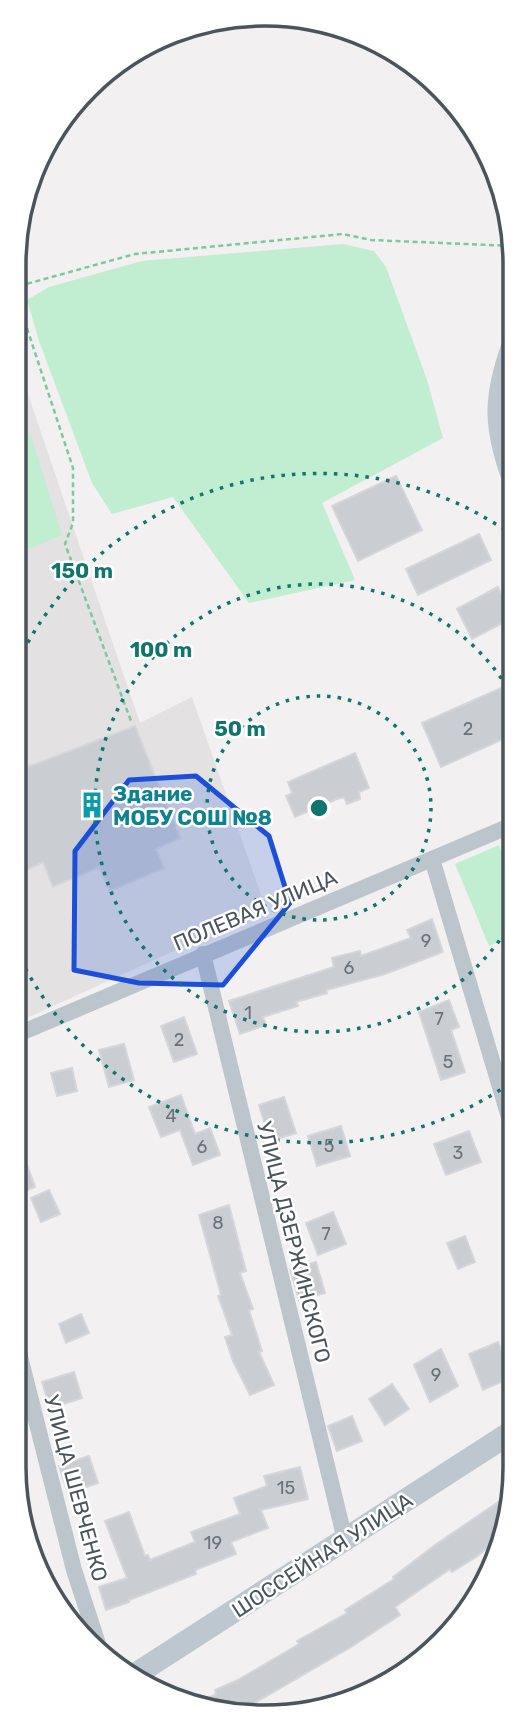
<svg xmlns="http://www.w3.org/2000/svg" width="529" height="1731" viewBox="0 0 529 1731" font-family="Rubik,sans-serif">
  <rect width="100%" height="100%" fill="#f2f0f0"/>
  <polygon fill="#e3e1e1" points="18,365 140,723 192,697 266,909 16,1023"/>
  <g fill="#c1edd1">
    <polygon points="343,244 374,251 386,267 427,380 443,438 322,503 355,580 249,603 173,497 112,514 92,483 39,341 27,300 49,287 142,261"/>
    <polygon points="30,433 62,535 18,553 18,438"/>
    <polygon points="499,845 511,875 511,937 489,946 455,864"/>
  </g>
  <g fill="#cacdd2" stroke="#d4d6db" stroke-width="2">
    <polygon points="396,476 422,530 358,561 332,506"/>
    <polygon points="479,534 491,560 418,595 406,569"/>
    <polygon points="498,587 512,618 472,639 457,609"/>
    <polygon points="501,688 512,711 512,735 441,767 422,723"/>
    <polygon points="135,726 180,838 156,849 164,868 110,891 99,867 53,887 43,862 24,871 16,854 17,771"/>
    <polygon points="355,753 369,788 359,792 360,799 347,804 344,797 337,799 295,817 286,796 292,793 288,782"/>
    <polygon points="432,919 443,952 385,974 326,990 327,993 296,1002 298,1006 263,1017 266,1025 240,1034 229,1001 334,967 332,958 360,951 361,956 411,938 407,930"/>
    <polygon points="449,1000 459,1027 451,1030 465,1072 441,1080 419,1012"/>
    <polygon points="184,1017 197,1054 174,1062 161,1026"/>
    <polygon points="124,1044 134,1080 109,1087 99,1050"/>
    <polygon points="72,1068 77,1091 57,1096 51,1073"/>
    <polygon points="181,1095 195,1134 210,1128 220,1155 193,1165 180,1130 161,1137 149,1107"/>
    <polygon points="284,1097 296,1133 270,1141 259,1105"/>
    <polygon points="341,1126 350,1156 317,1166 308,1136"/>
    <polygon points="469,1131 481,1162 446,1175 434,1144"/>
    <polygon points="25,1159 35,1187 15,1195 15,1163"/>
    <polygon points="49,1190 60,1214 41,1222 31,1198"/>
    <polygon points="229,1205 246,1271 240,1273 253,1309 249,1310 262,1351 259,1352 274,1385 250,1395 233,1361 225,1337 232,1335 218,1296 221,1295 199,1215"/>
    <polygon points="333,1212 346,1244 318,1255 306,1223"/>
    <polygon points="465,1236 475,1262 458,1269 447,1243"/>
    <polygon points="316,1262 325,1293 299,1300 290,1269"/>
    <polygon points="81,1314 89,1333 66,1343 59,1324"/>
    <polygon points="498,1342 510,1371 510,1378 483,1390 469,1354"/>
    <polygon points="441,1349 458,1386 430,1402 414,1365"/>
    <polygon points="74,1372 82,1398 50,1408 42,1382"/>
    <polygon points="392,1384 409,1409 385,1425 369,1399"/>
    <polygon points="352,1416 362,1441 337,1451 328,1426"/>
    <polygon points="89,1456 98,1483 68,1493 59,1466"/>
    <polygon points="300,1467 308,1499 261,1510 268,1528 231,1542 236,1554 195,1570 196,1574 129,1600 129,1602 106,1610 99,1587 127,1578 105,1521 129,1512 145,1556 148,1555 150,1560 195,1542 191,1532 240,1514 234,1498 267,1486 264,1476"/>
    <polygon points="510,1494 510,1516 501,1537 476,1557 452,1572 450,1569 395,1607 400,1615 351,1647 251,1705 255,1713 232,1715 197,1704 216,1694 215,1690 238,1680 299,1644 297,1641 347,1613 345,1610 394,1579 393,1577 435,1545"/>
  </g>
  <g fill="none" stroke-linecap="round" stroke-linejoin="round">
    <g stroke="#7bc9a0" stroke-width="2.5" stroke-dasharray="5 3.5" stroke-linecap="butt">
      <polyline points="19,286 135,254 343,234 371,240 513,246"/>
      <polyline points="19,304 73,468 73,523 65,544 131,721"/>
    </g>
    <g stroke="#bcc5cc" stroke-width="16">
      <polyline points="432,859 511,1124"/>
      <polyline points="203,954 345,1540"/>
      <polyline points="16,1035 512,825"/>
      <polyline points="15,1337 74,1570 100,1650"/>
    </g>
    <g stroke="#bdc7d0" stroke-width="23">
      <path d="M 512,475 C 494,424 495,396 513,345"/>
      <polyline points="133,1676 510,1433"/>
    </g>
  </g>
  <path fill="#1d4ed8" fill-opacity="0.2" stroke="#1d4ed8" stroke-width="5" stroke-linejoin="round" d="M 196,776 L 269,836 L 290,903 L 223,985 L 139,983 L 74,970 L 75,851 L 129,780 Z"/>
  <g fill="none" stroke="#0f766e" stroke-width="3.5" stroke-dasharray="3.5 7">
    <circle cx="319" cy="808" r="112"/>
    <path d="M511 923A224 224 0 1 1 511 693"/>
    <path d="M509 1084A335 335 0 0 1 17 952M18 661A335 335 0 0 1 511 534"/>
  </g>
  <defs>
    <g id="building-bare" transform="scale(2.1)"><path d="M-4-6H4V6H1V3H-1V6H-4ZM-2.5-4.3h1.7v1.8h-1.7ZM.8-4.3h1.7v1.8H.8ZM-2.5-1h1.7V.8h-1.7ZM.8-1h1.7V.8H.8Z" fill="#0f9aa8" stroke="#fff" stroke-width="2.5" paint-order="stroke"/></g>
  </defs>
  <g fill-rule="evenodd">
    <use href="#building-bare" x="92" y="805"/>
  </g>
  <g text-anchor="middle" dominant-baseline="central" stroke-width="5" stroke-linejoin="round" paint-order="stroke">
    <g font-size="18" fill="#69727a">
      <text x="468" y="729">2</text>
      <text x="426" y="941">9</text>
      <text x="349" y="968">6</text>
      <text x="248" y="1013">1</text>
      <text x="439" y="1019">7</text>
      <text x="179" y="1040">2</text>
      <text x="448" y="1062">5</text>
      <text x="171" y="1116">4</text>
      <text x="329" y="1146">5</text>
      <text x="202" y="1147">6</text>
      <text x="458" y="1153">3</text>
      <text x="218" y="1223">8</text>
      <text x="326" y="1234">7</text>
      <text x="436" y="1375">9</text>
      <text x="286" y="1488">15</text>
      <text x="213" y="1543">19</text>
    </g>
    <g font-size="21" font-weight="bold" fill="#0d838f" stroke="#fff" text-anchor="start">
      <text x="113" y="793">Здание<tspan x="113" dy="24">МОБУ СОШ №8</tspan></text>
    </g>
    <g font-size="21" fill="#49545c" stroke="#fff">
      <text transform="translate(255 910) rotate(-23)">ПОЛЕВАЯ УЛИЦА</text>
      <text transform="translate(294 1242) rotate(76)">УЛИЦА ДЗЕРЖИНСКОГО</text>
      <text transform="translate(76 1488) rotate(75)">УЛИЦА ШЕВЧЕНКО</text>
      <text transform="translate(322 1555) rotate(-33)">ШОССЕЙНАЯ УЛИЦА</text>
    </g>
  </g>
  <path d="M0 0H529V1731H0ZM264 26H265A238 238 0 0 1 503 264V1467A238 238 0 0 1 265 1705H264A238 238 0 0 1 26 1467V264A238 238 0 0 1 264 26Z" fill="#fff" fill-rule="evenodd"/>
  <path fill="none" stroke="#49545c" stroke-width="3.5" d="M264 26H265A238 238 0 0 1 503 264V1467A238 238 0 0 1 265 1705H264A238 238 0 0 1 26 1467V264A238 238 0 0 1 264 26Z"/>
  <circle cx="319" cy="808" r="10" fill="#0f766e" stroke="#fff" stroke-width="3.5"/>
  <g font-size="21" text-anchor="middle" font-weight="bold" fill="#0f766e" stroke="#fff" stroke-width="5" stroke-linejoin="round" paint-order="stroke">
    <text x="82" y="578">150 m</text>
    <text x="161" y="657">100 m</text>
    <text x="240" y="736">50 m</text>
  </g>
</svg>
